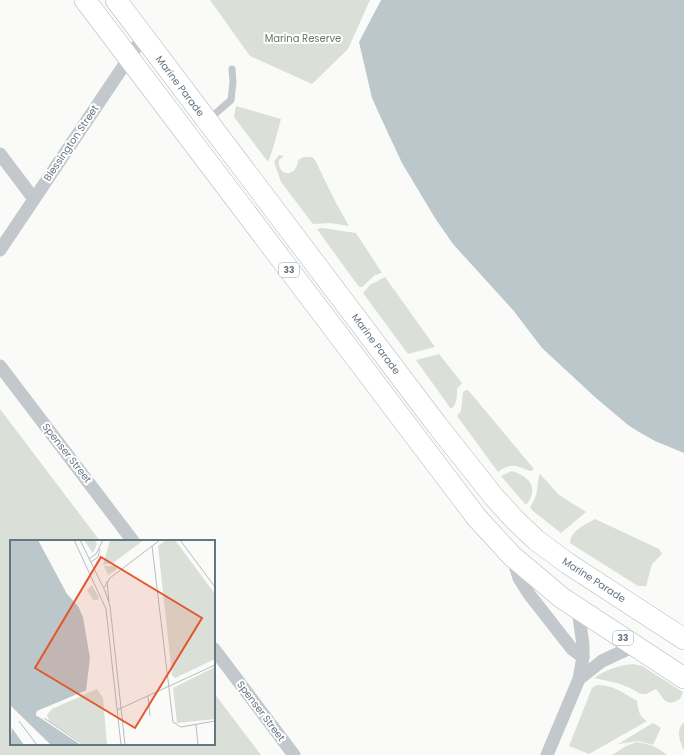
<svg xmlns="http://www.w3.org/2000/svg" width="684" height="755" viewBox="0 0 684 755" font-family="Poppins,sans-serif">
  <rect width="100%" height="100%" fill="#fafaf8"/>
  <g fill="#dadfd7">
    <polygon points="210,0 370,0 348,49 312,84 250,56"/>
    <path d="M 236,106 L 281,119 C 277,133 274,148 268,162 L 234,117 Z"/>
    <path d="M 279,155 L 284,156 L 279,160 C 277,177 297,178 298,160 L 304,157 L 312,157 L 315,160 L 335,201 L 349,226 L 330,223 L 313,224 L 281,182 L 274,162 Z"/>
    <polygon points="322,228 356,233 382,273 375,275 362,287 359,287 317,229"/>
    <polygon points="385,277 435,347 408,354 363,293 370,285"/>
    <path d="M 439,354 L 462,383 L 457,389 C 457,397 457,404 451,409 L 416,360 Z"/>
    <path d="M 466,390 L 468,390 L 534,469 L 531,471 C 517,467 512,461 498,472 L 457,416 L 461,411 L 463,392 Z"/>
    <polygon points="0,409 100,541 11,541 11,744 214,744 214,693 261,755 0,755"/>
    <path d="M 512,471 C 529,477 539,487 527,504 L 525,504 L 501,476 Z"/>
    <path d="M 540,474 L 559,495 L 586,512 L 561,533 L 533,511 L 530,507 C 539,494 536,491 539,476 Z"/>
    <path d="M 595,519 L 659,549 L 662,554 L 652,564 L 646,586 L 638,586 L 570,543 C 571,530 585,525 595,519 Z"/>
    <path d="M 633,664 L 642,666 L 683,692 L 680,699 C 665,708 664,698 656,689 L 646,694 L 641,694 L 630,688 L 617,683 L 594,678 C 607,669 617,666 633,664 Z"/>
    <path d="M 597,685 C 612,684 625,694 637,701 C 638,709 639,717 647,721 L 589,754 L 569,746 L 592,688 Z"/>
    <path d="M 684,722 L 684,751 C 680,740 675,731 684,722 Z"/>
    <polygon points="653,723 661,728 653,745 639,741 618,744"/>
    <path d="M 637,742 C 649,744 658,747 667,755 L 612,755 L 626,746 Z"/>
  </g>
  <polygon fill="#bbc7cb" points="381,0 684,0 684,453 655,441 639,432 628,425 596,398 542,348 513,310 453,244 435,218 402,163 381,118 372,98 359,42"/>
  <polygon fill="#fafaf8" points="379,0 381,0 357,43 357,41"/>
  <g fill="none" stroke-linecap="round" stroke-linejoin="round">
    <g stroke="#b5babe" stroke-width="22">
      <g id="primary">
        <polyline points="85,0 477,518 512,556 562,598 684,678"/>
        <polyline points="116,0 437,425 494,497 515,520 536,540 567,563 684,639"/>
      </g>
    </g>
    <polyline stroke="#c3c8cc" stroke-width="7" points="208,120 231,100 233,82 232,69"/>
    <g stroke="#c3c8cc" stroke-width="13">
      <polyline points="0,154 34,199"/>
      <polyline points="0,250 143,37"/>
      <polyline points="0,366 133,541"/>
      <polyline points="513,559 519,578 529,594 572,649 583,657"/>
      <polyline points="214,649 294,755"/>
      <polyline points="579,679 602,661 634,646"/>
      <polyline points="547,755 579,679 583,657 583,645 578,609"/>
    </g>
    <use href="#primary" stroke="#fff" stroke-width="21"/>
  </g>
  <g text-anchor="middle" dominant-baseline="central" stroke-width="4" stroke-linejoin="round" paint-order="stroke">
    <g fill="#fff" stroke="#939fa8" stroke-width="1">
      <rect x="279" y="263" width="20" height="14" rx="3"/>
      <rect x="613" y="631" width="20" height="14" rx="3"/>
    </g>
    <g font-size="9" font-weight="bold" fill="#657683">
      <text x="289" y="270">33</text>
      <text x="623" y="638">33</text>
    </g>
    <g font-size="10" fill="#687a64" stroke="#fff">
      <text x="303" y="38">Marina Reserve</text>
    </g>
    <g font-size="10" fill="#657683" stroke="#fff">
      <text transform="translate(180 86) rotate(53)">Marine Parade</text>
      <text transform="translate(71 143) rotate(-56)">Blessington Street</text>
      <text transform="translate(376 344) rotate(53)">Marine Parade</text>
      <text transform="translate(67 453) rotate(52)">Spenser Street</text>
      <text transform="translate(594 580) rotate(33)">Marine Parade</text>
      <text transform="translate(261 711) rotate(53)">Spenser Street</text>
    </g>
  </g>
  <g transform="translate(10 540)">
    <rect width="205" height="205" fill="#fafaf8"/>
    <path d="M 74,0 L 84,0 L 87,4 L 83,13 ZM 100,0 L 134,0 L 103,23 L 93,25 ZM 156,0 L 165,0 L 205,54 L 205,119 L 165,138 L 162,135 L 148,6 ZM 94,26 L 105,26 L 107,29 L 98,35 ZM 82,45 L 89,58 L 88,60 L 83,60 L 77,50 ZM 205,127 L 205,179 L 167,183 L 163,148 ZM 87,149 L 93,158 L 97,205 L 76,205 L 39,181 L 37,175 L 42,169 Z" fill="#dadfd7"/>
    <path d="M 0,0 L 28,0 L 57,54 L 68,66 L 73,77 L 80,118 L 76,151 L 27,171 L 26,175 L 71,205 L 41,205 L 0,165 ZM 2,188 L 14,205 L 0,205 Z" fill="#bbc7cb"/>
    <path d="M 77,150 L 69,157 L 28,173 L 28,177 L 26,175 L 27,171 Z" fill="#fafaf8"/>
    <path fill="none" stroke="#b5bdc2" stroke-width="1" d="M 64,0 L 96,69 L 111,205M 70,0 L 95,51 L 100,66 L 115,205M 170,0 L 205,47M 142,6 L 163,182 L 171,187 L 205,181M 79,19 L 86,14 L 93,0M 81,22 L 88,17 L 90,9M 97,41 L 99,62M 94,48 L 100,38 L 150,0M 138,156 L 140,176M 107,170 L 205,125M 34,178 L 74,205M 9,181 L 27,205M 186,185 L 188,205"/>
    <path fill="#e4572e" fill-opacity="0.15" stroke="#e4572e" stroke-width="2" d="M 91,17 L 192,78 L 125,188 L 25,128 Z"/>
    <rect width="205" height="205" fill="none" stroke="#657683" stroke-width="2"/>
  </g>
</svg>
